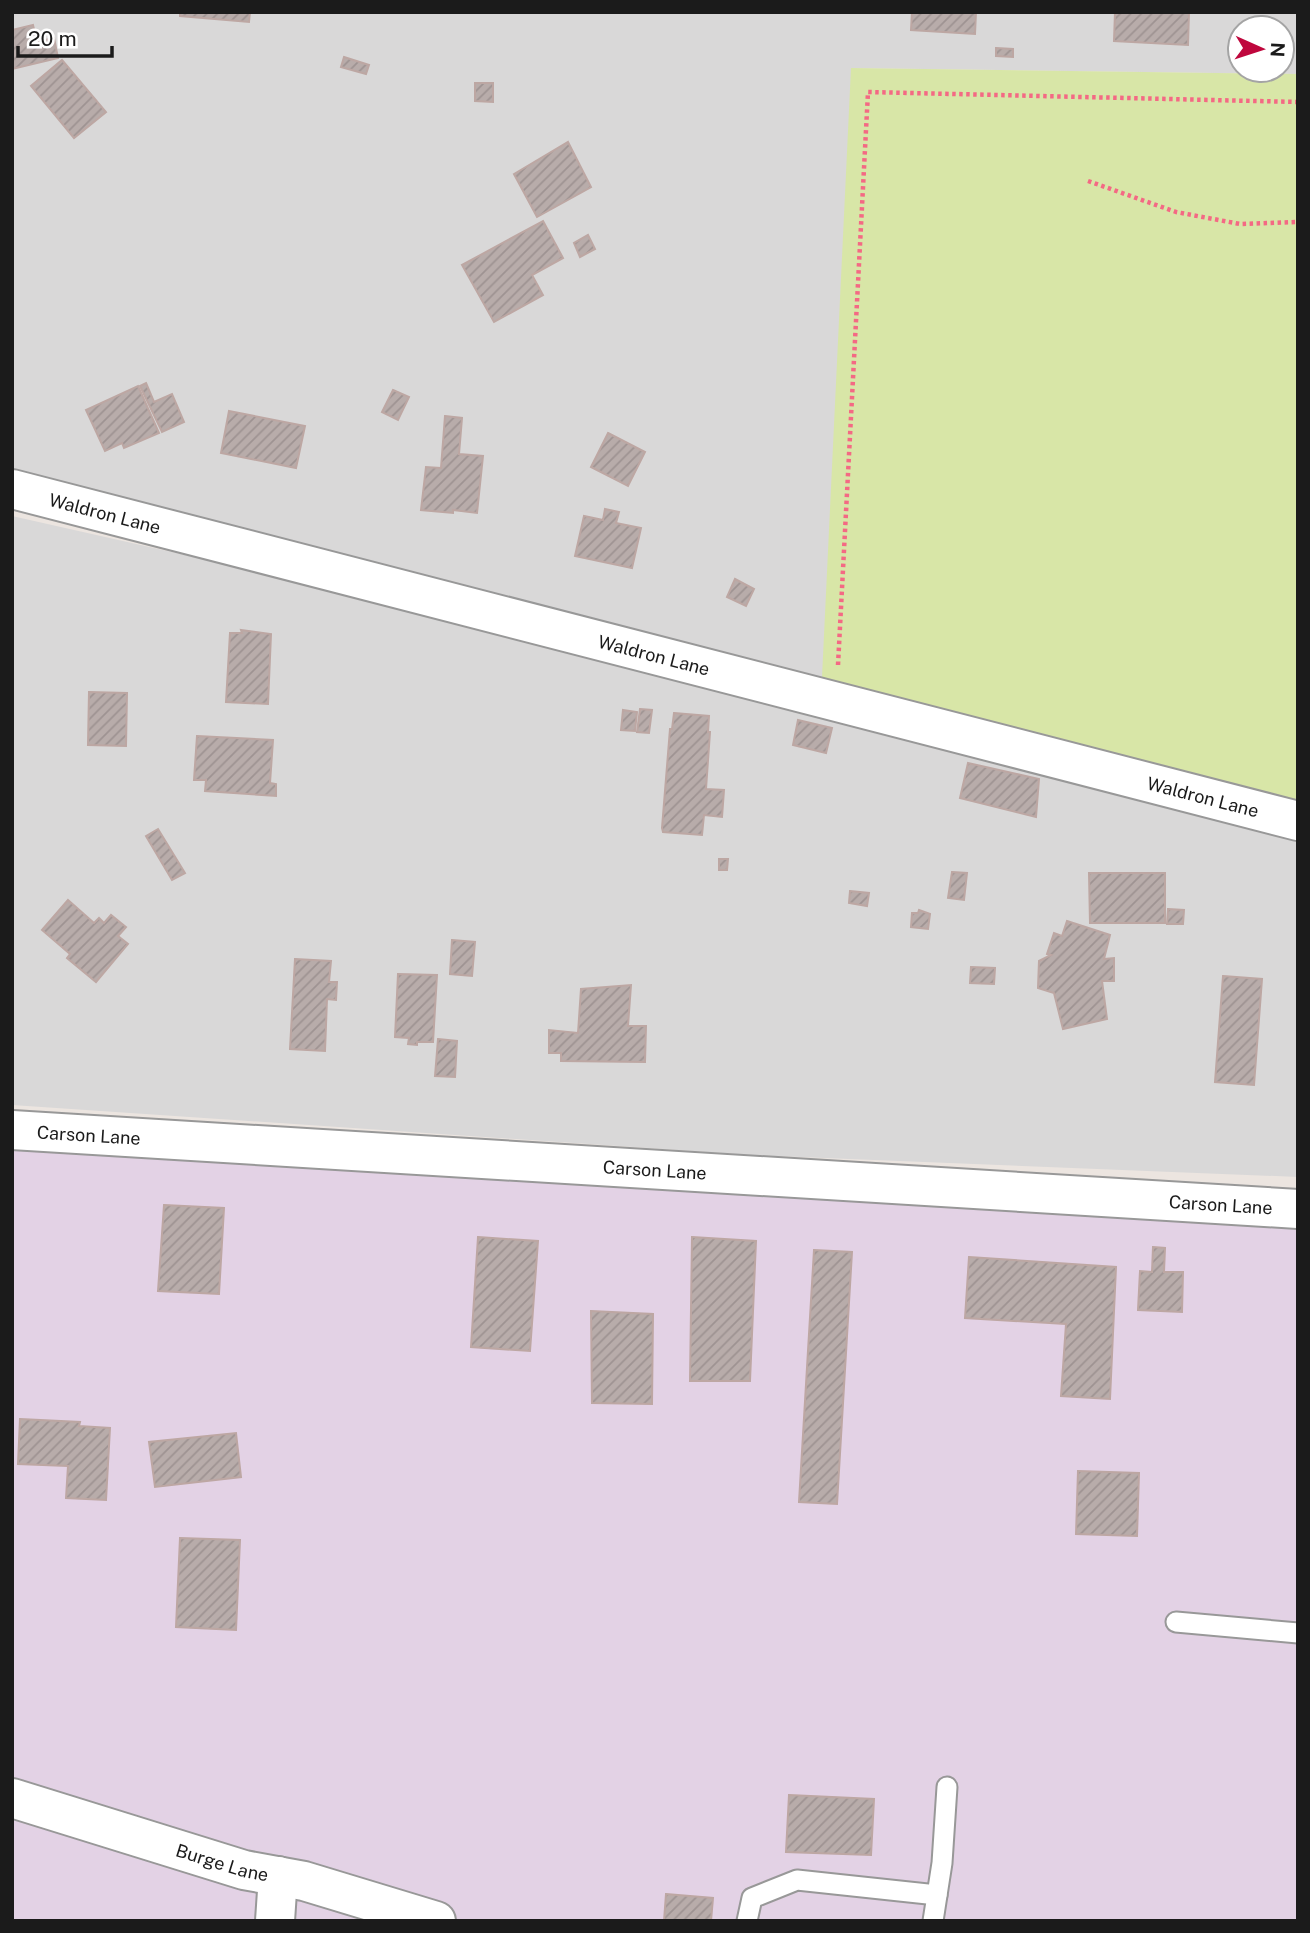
<svg xmlns="http://www.w3.org/2000/svg" width="1310" height="1933" viewBox="0 0 1310 1933" font-family="'Public Sans',sans-serif">
  <defs>
    <pattern id="building-hatch" width="6" height="6" patternUnits="userSpaceOnUse" patternTransform="scale(1.75)"><rect width="6" height="6" fill="#b8acaa"/><path d="M-1 1l2-2M0 6l6-6M5 7l2-2" fill="none" stroke="#9e9392"/></pattern>
  </defs>
  <rect width="100%" height="100%" fill="#ece5e0"/>
  <path fill="#d9d8d8" fill-rule="evenodd" d="M 12,12 L 1298,12 L 1298,74 L 851,68 L 1298,821 L 1298,1177 L 751,1155 L 12,1105 L 12,516 L 789,691 L 12,489 ZM 1240,28 L 1282,28 L 1282,70 L 1240,70 Z"/>
  <polygon fill="#e3d2e5" points="12,1130 1298,1209 1298,1921 12,1921"/>
  <polygon fill="#d8e6a7" points="851,68 1298,74 1298,821 821,698"/>
  <g fill="url(#building-hatch)" stroke="#bda7a3" stroke-width="2">
    <polygon points="180,12 250,12 249,22 180,16"/>
    <polygon points="912,12 976,12 975,34 911,30"/>
    <polygon points="1115,12 1189,12 1188,45 1114,41"/>
    <polygon points="33,25 37,42 54,38 58,58 12,69 12,30"/>
    <polygon points="996,48 1013,49 1013,57 996,56"/>
    <polygon points="344,57 369,65 366,74 341,67"/>
    <polygon points="62,60 106,112 74,138 31,86"/>
    <polygon points="475,83 493,83 493,102 475,101"/>
    <polygon points="568,142 591,187 537,217 514,174"/>
    <polygon points="543,221 563,258 532,275 543,295 494,322 462,265"/>
    <polygon points="588,235 595,249 580,257 574,243"/>
    <polygon points="146,383 154,402 172,394 184,422 162,432 140,386"/>
    <polygon points="138,386 159,433 124,448 122,443 105,451 86,410"/>
    <polygon points="393,390 409,397 398,420 382,412"/>
    <polygon points="229,411 305,426 296,468 221,453"/>
    <polygon points="445,416 462,418 459,454 483,456 477,513 453,510 453,513 421,510 426,467 441,468"/>
    <polygon points="608,433 645,452 628,486 591,467"/>
    <polygon points="605,509 619,512 616,523 641,528 632,568 575,556 584,516 603,520"/>
    <polygon points="735,579 754,589 746,606 727,597"/>
    <polygon points="241,630 271,634 268,704 226,702 230,633 242,633"/>
    <polygon points="89,692 127,693 126,746 88,745"/>
    <polygon points="640,709 652,710 649,733 637,732"/>
    <polygon points="623,710 637,712 635,731 621,730"/>
    <polygon points="674,713 709,716 708,732 710,732 706,789 724,790 722,817 704,815 702,835 663,832 662,828 670,729 672,729"/>
    <polygon points="798,720 832,728 826,753 793,745"/>
    <polygon points="197,736 273,740 270,783 276,784 276,796 205,791 206,780 194,780"/>
    <polygon points="968,763 1039,779 1036,817 960,798"/>
    <polygon points="158,829 185,873 172,880 146,836"/>
    <polygon points="719,859 728,859 727,870 719,870"/>
    <polygon points="952,872 967,873 964,900 948,898"/>
    <polygon points="1089,873 1165,873 1165,923 1090,923"/>
    <polygon points="850,891 869,893 867,906 849,903"/>
    <polygon points="68,900 94,923 99,918 104,923 111,915 126,927 118,936 128,944 96,982 67,958 70,954 42,930"/>
    <polygon points="1168,909 1184,910 1183,924 1167,924"/>
    <polygon points="919,910 930,914 928,929 911,927 912,913 918,913"/>
    <polygon points="1067,921 1110,935 1104,959 1114,958 1114,981 1102,981 1107,1019 1063,1029 1054,993 1038,988 1039,961 1051,955 1047,954 1054,933 1062,936"/>
    <polygon points="452,940 475,942 472,976 450,974"/>
    <polygon points="295,959 331,961 329,982 337,982 336,1000 327,999 325,1051 290,1049"/>
    <polygon points="971,967 995,968 994,984 970,983"/>
    <polygon points="398,974 437,975 433,1042 417,1042 417,1045 408,1044 409,1038 395,1037"/>
    <polygon points="1223,976 1262,979 1254,1085 1215,1082"/>
    <polygon points="631,985 628,1026 646,1026 645,1062 561,1061 561,1053 549,1053 549,1030 578,1033 581,989"/>
    <polygon points="438,1039 457,1041 455,1077 435,1076"/>
    <polygon points="164,1205 224,1208 219,1294 158,1291"/>
    <polygon points="478,1237 538,1241 530,1351 471,1347"/>
    <polygon points="692,1237 756,1241 750,1381 690,1381"/>
    <polygon points="1153,1247 1165,1248 1164,1272 1183,1272 1182,1312 1138,1310 1140,1271 1152,1272"/>
    <polygon points="814,1250 852,1252 837,1504 799,1502"/>
    <polygon points="969,1257 1116,1267 1110,1399 1061,1396 1066,1324 965,1318"/>
    <polygon points="591,1311 653,1314 652,1404 592,1403"/>
    <polygon points="20,1419 80,1422 79,1426 110,1428 106,1500 66,1498 68,1466 18,1464"/>
    <polygon points="236,1433 241,1477 155,1487 149,1442"/>
    <polygon points="1078,1471 1139,1473 1137,1536 1076,1534"/>
    <polygon points="180,1538 240,1540 236,1630 176,1627"/>
    <polygon points="789,1795 874,1799 871,1855 786,1852"/>
    <polygon points="666,1894 713,1898 711,1921 664,1921"/>
  </g>
  <g fill="none" stroke-linecap="round" stroke-linejoin="round">
    <g stroke="#989898" stroke-width="23">
      <g id="lane">
        <polyline points="1176,1622 1298,1633"/>
        <polyline points="747,1921 752,1898 797,1880 937,1895"/>
        <polyline points="933,1921 942,1863 947,1787"/>
      </g>
    </g>
    <g stroke="#989898" stroke-width="42">
      <g id="street">
        <path id="s1" d="M 12,489 L 1298,821"/>
        <path id="s2" d="M 12,1130 L 1298,1209"/>
        <path id="s3" d="M 12,1798 L 244,1870 L 304,1881 L 436,1921"/>
        <polyline points="275,1921 278,1876"/>
      </g>
    </g>
    <g stroke="#f46984" stroke-width="4.5" stroke-dasharray="3.5 3.5" stroke-linecap="butt">
      <polyline points="1088,181 1176,212 1240,224 1298,222"/>
      <polyline points="838,665 868,92 1298,102"/>
    </g>
    <use href="#lane" stroke="#fff" stroke-width="19"/>
    <use href="#street" stroke="#fff" stroke-width="38"/>
  </g>
  <g text-anchor="middle" dominant-baseline="central" stroke-width="6" stroke-linejoin="round" paint-order="stroke">
    <g font-size="18" fill="#1b1b1b" stroke="#fff">
      <text stroke="none"><textPath href="#s1" startOffset="96">Waldron Lane</textPath></text>
      <text stroke="none"><textPath href="#s1" startOffset="663">Waldron Lane</textPath></text>
      <text stroke="none"><textPath href="#s1" startOffset="1230">Waldron Lane</textPath></text>
      <text stroke="none"><textPath href="#s2" startOffset="77">Carson Lane</textPath></text>
      <text stroke="none"><textPath href="#s2" startOffset="644">Carson Lane</textPath></text>
      <text stroke="none"><textPath href="#s2" startOffset="1211">Carson Lane</textPath></text>
      <text stroke="none"><textPath href="#s3" startOffset="220">Burge Lane</textPath></text>
    </g>
  </g>
  <rect width="1310" height="1933" fill="none" stroke="#1b1b1b" stroke-width="28"/>
  <g transform="translate(1261 49) rotate(93)"><circle r="33" fill="#ffffff" stroke="#a4a4a4" stroke-width="2"/>
  <path d="M0-5L12 26L0 18L-12 26Z" fill="#bf073d"/>
  <text y="-10" font-size="19" font-weight="bold" text-anchor="middle" fill="#1b1b1b">N</text>
  </g>
  <path d="M18 46v10h94v-10" fill="none" stroke="#1b1b1b" stroke-width="3.5"/>
  <text x="28" y="46" font-size="21" fill="#1b1b1b" stroke="#ffffff" stroke-width="5" paint-order="stroke">20 m</text>
</svg>
